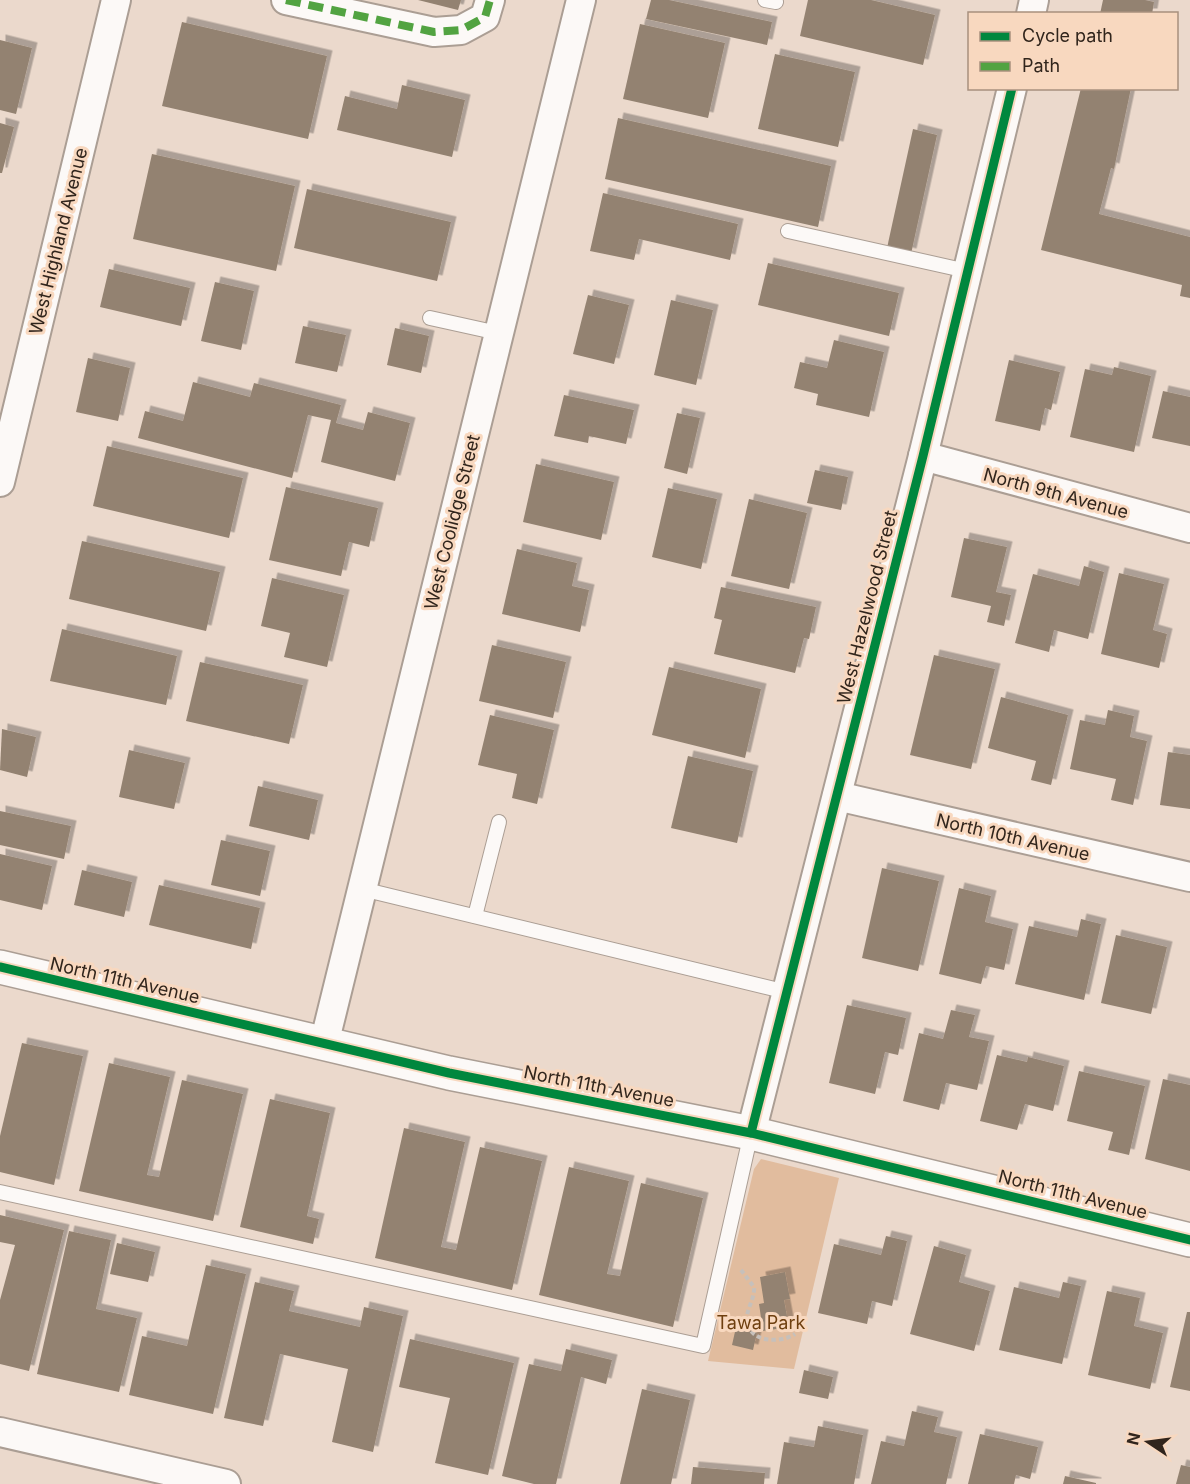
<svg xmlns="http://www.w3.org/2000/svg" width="1190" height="1484" viewBox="0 0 1190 1484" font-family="Inter,sans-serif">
  <defs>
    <filter id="shadow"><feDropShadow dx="5.5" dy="-5.5" stdDeviation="0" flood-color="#0004"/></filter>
  </defs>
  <rect width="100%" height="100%" fill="#ebd9cc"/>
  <polygon fill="#e1bc9e" points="761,1159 839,1178 794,1369 708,1361 754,1169"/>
  <g fill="#938271" filter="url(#shadow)">
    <polygon points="418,0 461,0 458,10"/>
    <polygon points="651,0 669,0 772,22 767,45 646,19"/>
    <polygon points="808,0 871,0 935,15 923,65 800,36"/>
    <polygon points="1103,0 1145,0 1154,2 1152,14 1100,14"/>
    <polygon points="182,22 327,56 308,139 162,106"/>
    <polygon points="640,24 725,43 708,118 623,99"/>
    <polygon points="0,40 32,48 16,114 0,110"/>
    <polygon points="775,54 855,72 838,147 758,129"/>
    <polygon points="402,85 465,100 452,157 337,130 345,96 397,109"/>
    <polygon points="1081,88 1131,88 1114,169 1111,168 1099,214 1190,237 1190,298 1180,296 1182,285 1041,250"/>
    <polygon points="618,118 831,166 818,227 605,179"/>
    <polygon points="0,123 14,127 2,173 0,173"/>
    <polygon points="913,129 937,135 911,254 887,248"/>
    <polygon points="152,154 295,186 276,271 133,239"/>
    <polygon points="307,189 451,222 437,281 294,248"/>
    <polygon points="603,193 738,224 730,260 639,239 634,260 590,251"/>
    <polygon points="768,263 899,293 889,336 758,305"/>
    <polygon points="109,269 190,288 181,326 100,307"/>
    <polygon points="215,282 254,291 241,350 201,341"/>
    <polygon points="588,295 629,305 614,364 573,354"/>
    <polygon points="671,300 713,310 696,385 654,375"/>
    <polygon points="303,326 346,335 337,372 295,363"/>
    <polygon points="395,328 429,336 421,373 387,365"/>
    <polygon points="834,340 884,352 869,417 816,405 818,394 794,388 800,362 827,368"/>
    <polygon points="88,358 130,368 118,421 76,412"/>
    <polygon points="1009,360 1060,372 1051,410 1045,408 1040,431 995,421"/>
    <polygon points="1114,367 1151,376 1134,452 1070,437 1085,369 1112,375"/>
    <polygon points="193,382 250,397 254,383 341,405 336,423 363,430 368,412 410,423 395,481 321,462 331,420 308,415 292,478 138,438 145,411 183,421"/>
    <polygon points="1163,391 1190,397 1190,446 1152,438"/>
    <polygon points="564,395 634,410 626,444 589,436 588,443 554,436"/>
    <polygon points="677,413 700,418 687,474 664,468"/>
    <polygon points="107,446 243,478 229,538 93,506"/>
    <polygon points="536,464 614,482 601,540 523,522"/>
    <polygon points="815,470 848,477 841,510 807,503"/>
    <polygon points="286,487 378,508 369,547 349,542 341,576 269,560"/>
    <polygon points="668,488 717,499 701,569 652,557"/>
    <polygon points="749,499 807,513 789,589 731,576"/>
    <polygon points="964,538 1007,547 996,592 1011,595 1004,626 987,622 991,606 951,597"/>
    <polygon points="82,541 220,572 206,631 69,599"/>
    <polygon points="517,549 577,563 572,586 589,590 580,632 502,614"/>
    <polygon points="1084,566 1104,572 1088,639 1054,630 1049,652 1015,643 1033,574 1079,586"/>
    <polygon points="1119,573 1164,584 1153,630 1167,634 1159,668 1101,654"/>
    <polygon points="272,578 344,595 327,667 284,657 290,633 261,626"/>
    <polygon points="721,587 816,607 809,639 804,638 795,673 714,654 722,620 714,618"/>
    <polygon points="62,629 177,656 166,705 50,681"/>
    <polygon points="492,645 566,662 553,718 479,701"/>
    <polygon points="934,655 995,669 971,769 910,755"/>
    <polygon points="200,662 303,685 289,744 186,721"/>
    <polygon points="669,667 761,689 745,758 652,735"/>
    <polygon points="1001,697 1068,715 1051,785 1031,780 1036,761 988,748"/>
    <polygon points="1108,710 1134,716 1130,737 1147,741 1133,805 1111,800 1116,779 1070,769 1080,720 1105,725"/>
    <polygon points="490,715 554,730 537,804 512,798 517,774 478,765"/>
    <polygon points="2,729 36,737 27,777 0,770"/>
    <polygon points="129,750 185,763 174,809 119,797"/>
    <polygon points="1168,752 1190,755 1190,809 1160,805"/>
    <polygon points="688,756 753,771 737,843 671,828"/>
    <polygon points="258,786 318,800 309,840 249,826"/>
    <polygon points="0,811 71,826 64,859 0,845"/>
    <polygon points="221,840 270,851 260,896 211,885"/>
    <polygon points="0,854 52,866 42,910 0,900"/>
    <polygon points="882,868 939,881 918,971 862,958"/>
    <polygon points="82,870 132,882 124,917 74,905"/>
    <polygon points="159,885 260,908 251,949 149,925"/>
    <polygon points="959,888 991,896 985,922 1013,929 1004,970 986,966 981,984 939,974"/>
    <polygon points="1081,919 1101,924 1084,1000 1015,984 1029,926 1077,937"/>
    <polygon points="1116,935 1167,947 1151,1014 1101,1003"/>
    <polygon points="847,1005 906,1018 898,1055 885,1052 875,1094 829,1083"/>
    <polygon points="951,1010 975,1015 969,1037 989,1041 977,1090 946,1083 939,1110 903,1101 919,1033 943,1039"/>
    <polygon points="22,1043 83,1056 54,1185 0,1172 0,1136"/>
    <polygon points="997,1055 1027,1062 1028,1057 1064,1066 1053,1111 1025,1104 1017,1130 980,1121"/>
    <polygon points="109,1063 170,1077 147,1175 159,1177 182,1080 243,1094 213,1221 79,1191"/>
    <polygon points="1079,1071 1145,1086 1129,1155 1108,1150 1113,1132 1067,1121"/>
    <polygon points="1163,1079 1190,1085 1190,1171 1145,1159"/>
    <polygon points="270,1099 330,1113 307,1216 319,1219 313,1244 240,1227"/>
    <polygon points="404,1128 465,1142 441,1247 456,1250 480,1147 542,1161 512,1290 375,1258"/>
    <polygon points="569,1167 629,1181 607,1274 620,1276 641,1183 703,1198 673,1327 539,1295"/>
    <polygon points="0,1215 64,1230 29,1371 0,1364 0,1300 15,1245 0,1242"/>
    <polygon points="69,1231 111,1240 96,1309 137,1318 119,1392 37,1374"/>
    <polygon points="886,1236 907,1241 892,1306 872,1301 867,1324 818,1313 834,1244 881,1255"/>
    <polygon points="117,1243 155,1252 148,1282 110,1274"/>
    <polygon points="934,1246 966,1255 959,1282 990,1291 974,1351 910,1334"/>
    <polygon points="206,1265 246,1274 213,1414 129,1395 142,1336 187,1346"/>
    <polygon points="785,1272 790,1299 784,1300 789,1327 763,1331 759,1304 764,1303 760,1277"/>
    <polygon points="255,1282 294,1291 289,1311 360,1327 364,1307 403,1316 373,1452 332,1442 348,1369 280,1354 263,1426 224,1418"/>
    <polygon points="1063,1282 1081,1286 1062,1364 999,1350 1014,1287 1059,1298"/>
    <polygon points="1107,1291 1140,1298 1134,1326 1163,1333 1150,1389 1088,1375"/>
    <polygon points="1187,1312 1190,1312 1190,1391 1170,1387"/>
    <polygon points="737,1323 758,1328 753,1350 732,1345"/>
    <polygon points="410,1339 514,1363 488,1475 435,1463 450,1398 399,1387"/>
    <polygon points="566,1349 612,1360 606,1384 581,1377 556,1484 534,1484 502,1476 529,1364 561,1371"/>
    <polygon points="804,1370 833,1377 828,1399 799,1393"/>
    <polygon points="642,1389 690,1400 671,1484 620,1484"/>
    <polygon points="912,1411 938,1417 934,1432 957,1437 946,1484 871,1484 881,1441 904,1446"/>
    <polygon points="818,1426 863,1435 854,1484 777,1484 784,1442 814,1447"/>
    <polygon points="980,1434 1038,1447 1030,1479 1016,1475 1014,1484 968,1484"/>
    <polygon points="1181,1465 1190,1467 1190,1484 1176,1484"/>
    <polygon points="693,1467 765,1473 764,1484 691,1484"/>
    <polygon points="1065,1476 1096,1483 1096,1484 1063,1484"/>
  </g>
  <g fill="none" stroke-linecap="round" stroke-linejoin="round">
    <g stroke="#ab9e94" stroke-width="16">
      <g id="lane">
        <polyline points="765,0 776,2"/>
        <polyline points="788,231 967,271"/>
        <polyline points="430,318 498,333"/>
        <polyline points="362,889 787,992"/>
        <polyline points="475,916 499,822"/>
        <polyline points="0,1192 703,1346 751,1133"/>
      </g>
    </g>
    <g stroke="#ab9e94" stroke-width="32">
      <g id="street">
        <polyline points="286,0 434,32 461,30 485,17 490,0"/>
        <polyline points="1031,14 1034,0"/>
        <polyline points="923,456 1190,528"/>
        <polyline points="0,482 116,0"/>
        <polyline points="837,796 1190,877"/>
        <polyline points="324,1044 581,0"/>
        <polyline points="751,1133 923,456 1012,88"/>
        <polyline points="0,1432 226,1484"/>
      </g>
    </g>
    <g stroke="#ab9e94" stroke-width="36">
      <polyline id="secondary" points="0,967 449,1073 751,1133 1190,1240"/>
    </g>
    <path stroke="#c6c0bb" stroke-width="4" stroke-dasharray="4.5 3" stroke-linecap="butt" d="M 741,1270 L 754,1287 C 755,1299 746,1309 747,1320 C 749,1344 782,1343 795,1334"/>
    <use href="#lane" stroke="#fcf9f7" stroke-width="14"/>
    <use href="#street" stroke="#fcf9f7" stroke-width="28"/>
    <use href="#secondary" stroke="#fcf9f7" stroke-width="33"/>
    <polyline stroke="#52a341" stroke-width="8" stroke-dasharray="15 8" stroke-linecap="butt" points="286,0 434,32 461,30 485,17 490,0"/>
    <g stroke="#f8d8bf" stroke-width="13">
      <g id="cycleway">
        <polyline points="0,967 449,1073 751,1133 1190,1240"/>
        <polyline points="751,1133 923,456 1012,88"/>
      </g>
    </g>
    <use href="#cycleway" stroke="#00873e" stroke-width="9"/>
  </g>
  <g text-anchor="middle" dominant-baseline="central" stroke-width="6" stroke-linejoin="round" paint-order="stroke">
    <g font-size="18" fill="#31251c" stroke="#f8d8bf">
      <text transform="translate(58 241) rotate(-76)">West Highland Avenue</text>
      <text transform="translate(1056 493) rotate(15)">North 9th Avenue</text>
      <text transform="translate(452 522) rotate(-76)">West Coolidge Street</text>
      <text transform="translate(867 607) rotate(-76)">West Hazelwood Street</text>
      <text transform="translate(1013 837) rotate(13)">North 10th Avenue</text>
      <text transform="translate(125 980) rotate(13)">North 11th Avenue</text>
      <text transform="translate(599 1086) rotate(11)">North 11th Avenue</text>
      <text transform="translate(1073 1194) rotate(14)">North 11th Avenue</text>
    </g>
    <g font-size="18" fill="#6e3f0f" stroke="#f8d8bf">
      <text x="761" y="1322">Tawa Park</text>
    </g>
  </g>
  <rect x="968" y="12" width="210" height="78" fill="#f8d8bf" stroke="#a8907e" stroke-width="1.5"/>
  <rect x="980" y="32" width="30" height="9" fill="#00873e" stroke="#a8907e" stroke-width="1.5"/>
  <text x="1022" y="42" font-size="18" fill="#31251c">Cycle path</text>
  <rect x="980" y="62" width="30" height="9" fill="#52a341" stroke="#a8907e" stroke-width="1.5"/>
  <text x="1022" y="72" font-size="18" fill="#31251c">Path</text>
  <g transform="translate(1148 1442) rotate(283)" stroke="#f8d8bf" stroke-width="4.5" paint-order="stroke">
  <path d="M0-4.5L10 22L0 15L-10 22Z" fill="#31251c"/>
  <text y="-9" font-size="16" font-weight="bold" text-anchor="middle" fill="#31251c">N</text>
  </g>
</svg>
